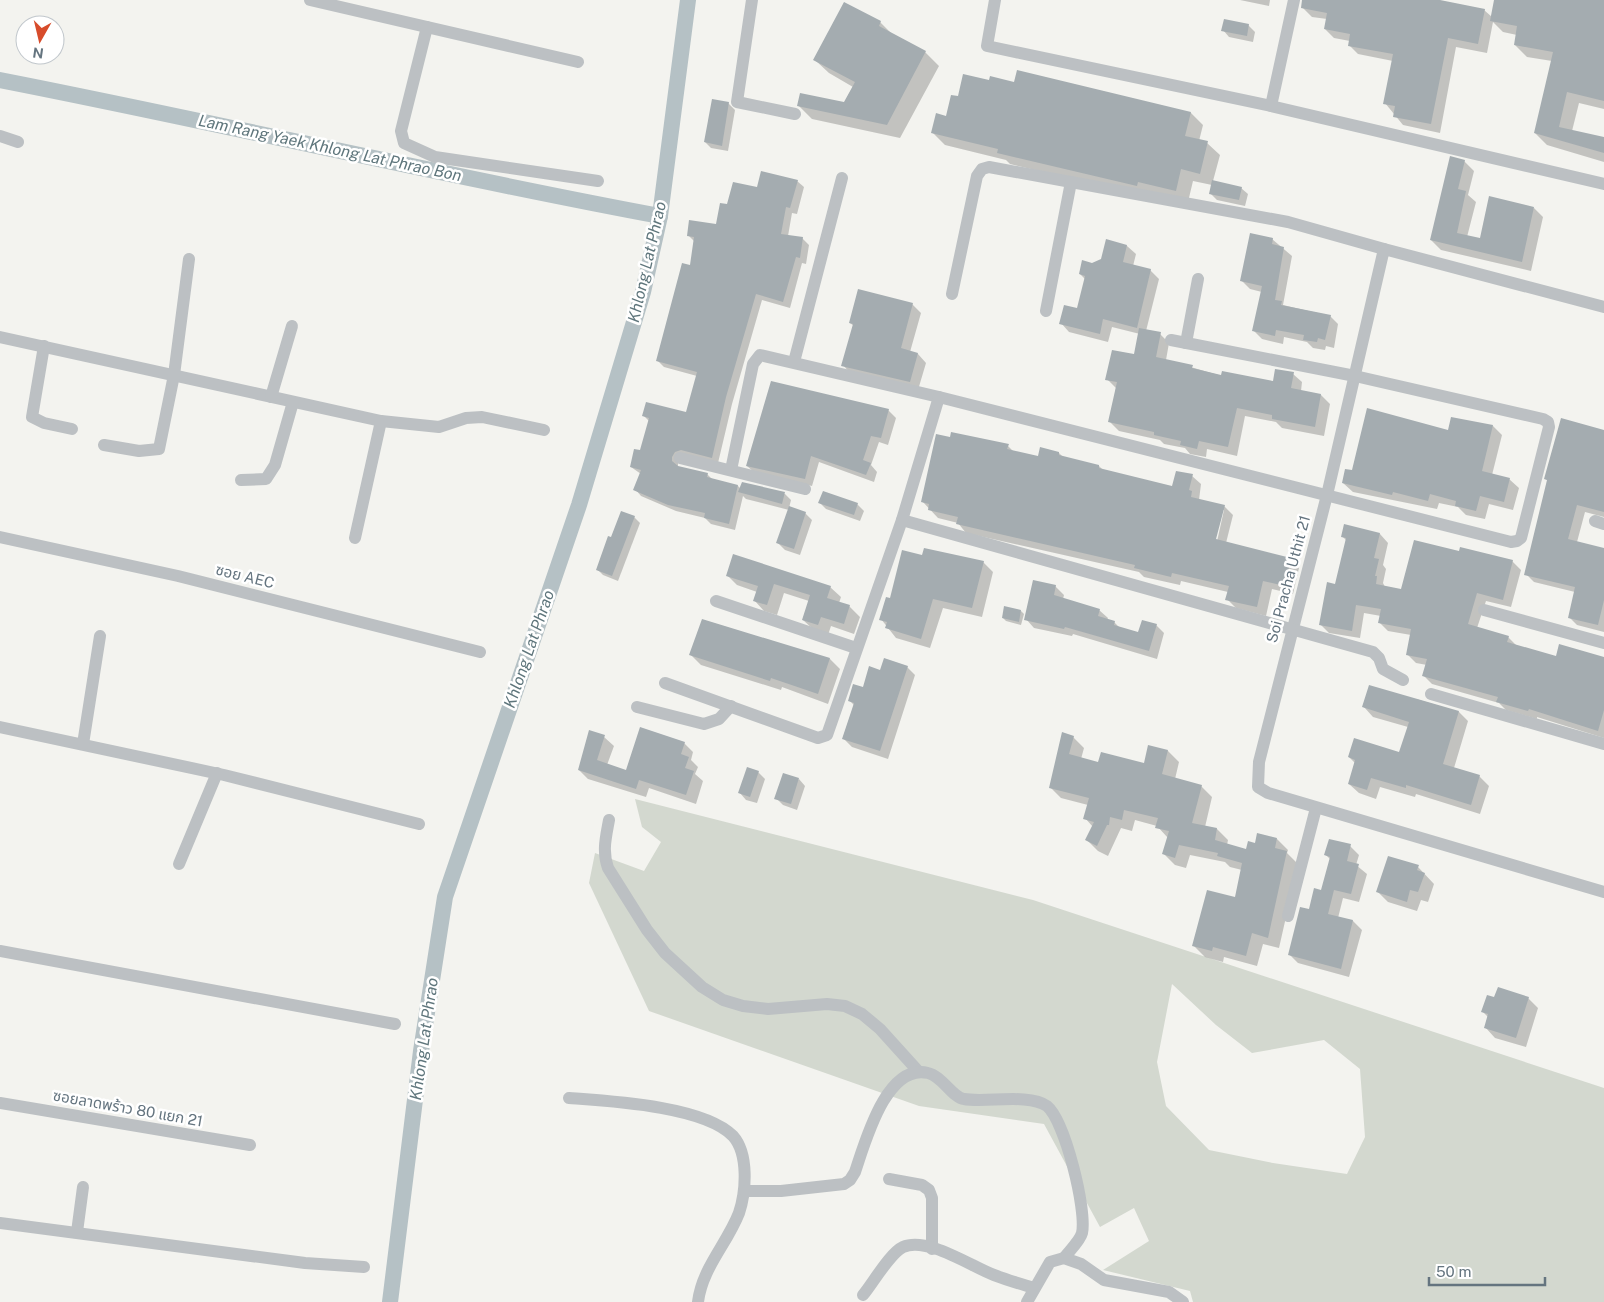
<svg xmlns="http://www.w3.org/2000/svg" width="1604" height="1302" viewBox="0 0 1604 1302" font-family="'Public Sans','Noto Sans Thai',sans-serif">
  <rect width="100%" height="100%" fill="#f3f3ef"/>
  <path fill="#d3d8cf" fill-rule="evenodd" d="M 635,799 L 1033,900 L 1604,1088 L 1604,1302 L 1193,1302 L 1190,1291 L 1103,1270 L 1149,1241 L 1134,1208 L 1100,1227 L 1044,1124 L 919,1106 L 649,1011 L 589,883 L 595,853 L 644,871 L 661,842 L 642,827 ZM 1172,984 L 1216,1025 L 1252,1053 L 1324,1040 L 1360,1069 L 1365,1137 L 1347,1174 L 1273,1163 L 1209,1150 L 1166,1106 L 1157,1062 Z"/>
  <g fill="#0003" fill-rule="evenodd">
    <polygon points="1240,0 1270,0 1269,6"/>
    <polygon points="1305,0 1433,0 1484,10 1492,17 1495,0 1604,0 1604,109 1579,103 1572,131 1604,139 1604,162 1547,145 1535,133 1552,61 1527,57 1515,45 1517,35 1503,32 1493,22 1487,53 1456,47 1440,133 1403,125 1385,103 1393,61 1358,54 1349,45 1350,41 1334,38 1325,29 1327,19 1312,17 1303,8"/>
    <polygon points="880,22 892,34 925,52 939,66 900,138 812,119 798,105 844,103 853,87 829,73 815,60"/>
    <polygon points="1248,25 1255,32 1253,42 1229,37 1223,30"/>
    <polygon points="990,82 1015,83 1191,113 1203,125 1199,141 1207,143 1220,155 1213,181 1241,188 1248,194 1245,206 1217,200 1210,193 1212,185 1193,181 1188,202 1149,197 1010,164 1006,160 945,145 933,133 947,117 959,98"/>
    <polygon points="728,103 735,110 728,151 711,148 705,142"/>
    <polygon points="1464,161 1474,171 1468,195 1476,202 1467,237 1480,240 1534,208 1543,217 1531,271 1441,250 1431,240"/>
    <polygon points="797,181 804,187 797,214 792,213 788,236 802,238 809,245 806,264 802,263 790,308 762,300 732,404 718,463 678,462 678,467 707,474 713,480 738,486 741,489 785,494 791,500 789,508 805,513 812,520 800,555 785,550 778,543 789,510 746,499 743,496 735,530 711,524 705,518 676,511 641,496 635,489 641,474 631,467 641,452 649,421 644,416 687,414 697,376 664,367 658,361 691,267 694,241 688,235 718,226 728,205 758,188"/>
    <polygon points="1272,239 1292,256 1283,305 1330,316 1338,324 1334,348 1326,346 1325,350 1313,348 1307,342 1284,337 1283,344 1262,339 1254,331 1262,292 1250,289 1242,281"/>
    <polygon points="1107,241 1127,246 1136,254 1133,266 1150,270 1159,279 1146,331 1160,334 1169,343 1166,360 1222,376 1274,382 1293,374 1302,382 1301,391 1321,395 1330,404 1324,436 1282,428 1276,422 1245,416 1237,456 1207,449 1206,457 1190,454 1185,448 1164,444 1160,440 1119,431 1110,422 1116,388 1107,379 1135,356 1140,334 1112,327 1108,342 1069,332 1061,323 1078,310 1085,279 1080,274 1102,260"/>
    <polygon points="912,304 921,313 910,352 918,354 926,363 918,390 851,374 843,365 854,326 850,323"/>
    <polygon points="888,410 896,418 888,445 879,442 871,465 877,472 874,482 819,462 812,486 755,473 747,466"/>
    <polygon points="1493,426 1502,435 1492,475 1509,479 1519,488 1513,510 1489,504 1485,519 1466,515 1458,507 1439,503 1437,509 1353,492 1343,483 1352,472 1449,432"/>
    <polygon points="1604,431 1604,517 1585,512 1577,542 1604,549 1604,632 1577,625 1569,617 1575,592 1534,582 1526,574 1548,481 1546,479"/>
    <path d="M 1008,446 L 1014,452 L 1039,458 L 1059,453 L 1063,457 L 1099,466 L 1103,470 L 1173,488 L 1192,476 L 1201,484 L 1199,500 L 1224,506 L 1233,515 L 1226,543 L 1290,560 L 1299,568 L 1293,594 L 1272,589 L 1266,616 L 1236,608 L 1227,599 L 1228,592 L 1181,581 L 1180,585 L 1144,577 L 1139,572 L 966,533 L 958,523 L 938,518 L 922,501 ZM 1222,510 L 1224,510 L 1216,546 L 1214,545 Z"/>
    <polygon points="820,503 857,504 864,511 860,521 826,509"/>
    <polygon points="634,517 640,523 618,581 603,575 597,569 612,538"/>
    <polygon points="1345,526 1380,534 1388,543 1383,565 1386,569 1383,583 1385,587 1402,590 1460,553 1512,561 1521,570 1511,607 1486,601 1477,628 1508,637 1517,646 1557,658 1604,659 1604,738 1537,717 1537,719 1506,710 1499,703 1432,684 1424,676 1427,665 1416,663 1408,655 1411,635 1388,631 1379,622 1381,616 1364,613 1360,638 1329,633 1321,625 1336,585 1347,541 1342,536"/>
    <polygon points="923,557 983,562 993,572 982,617 943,608 930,648 896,638 881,619 891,600"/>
    <polygon points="727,575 830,587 841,597 839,603 849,606 860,617 854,634 831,626 828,635 814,630 803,620 809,601 784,593 777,615 764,611 754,600 757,592 737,585"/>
    <polygon points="1055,586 1064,595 1063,599 1099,610 1108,618 1107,620 1114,622 1120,628 1139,634 1156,625 1164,633 1157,659 1073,634 1072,636 1034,628 1026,619"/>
    <polygon points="1021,611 1024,614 1021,625 1006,621 1003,618"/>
    <polygon points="703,620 830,659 840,669 828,704 782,687 781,690 701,665 691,655"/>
    <polygon points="907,667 915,675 888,759 852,747 843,738 854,705 849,700 881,671"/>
    <polygon points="1416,699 1459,712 1468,721 1454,768 1479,776 1489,786 1480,814 1416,794 1415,797 1380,787 1376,799 1359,793 1349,784 1356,764 1349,757 1400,754 1408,727 1373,717 1364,707"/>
    <polygon points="604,737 614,746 607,765 627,771 684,743 693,752 691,760 698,767 695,774 703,781 696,804 649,788 646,797 588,779 579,770"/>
    <polygon points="1073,737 1084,748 1081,759 1099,763 1145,764 1149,746 1168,751 1179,762 1175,779 1201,786 1212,797 1205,827 1217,829 1228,840 1227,845 1247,850 1255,844 1277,839 1288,850 1287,853 1298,864 1279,948 1263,944 1257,966 1224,957 1223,962 1205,957 1194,946 1236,898 1242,870 1230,867 1225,862 1190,855 1186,868 1175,865 1164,854 1168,838 1157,826 1135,820 1132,831 1121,828 1108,856 1098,851 1087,840 1093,827 1085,818 1088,805 1061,798 1050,787"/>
    <polygon points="758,772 765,779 757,803 746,800 740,793"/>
    <polygon points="799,779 805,786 797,810 783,805 776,798"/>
    <polygon points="1350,846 1359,855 1356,865 1367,874 1359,902 1343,898 1338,918 1353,921 1362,930 1349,977 1298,963 1289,954 1310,910 1322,892 1331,860 1326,855"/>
    <polygon points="1418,867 1434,884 1428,902 1421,900 1417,911 1388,902 1378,892"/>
    <polygon points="1528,998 1538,1008 1526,1047 1495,1038 1485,1027 1488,1017 1483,1012 1495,999"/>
  </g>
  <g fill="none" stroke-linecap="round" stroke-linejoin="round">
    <g stroke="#b5c1c5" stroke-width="16">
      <path d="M 0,80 C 220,123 439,175 660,216"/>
      <polyline points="390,1302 421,1051 445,897 579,505 643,292 660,216 688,0"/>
    </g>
  </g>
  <g fill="#a4acb0">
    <polygon points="1302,0 1440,0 1485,9 1478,44 1448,38 1431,124 1393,117 1395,106 1383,104 1393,54 1348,46 1350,34 1324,29 1327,13 1301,8"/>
    <polygon points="1494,0 1604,0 1604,101 1567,92 1559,127 1604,137 1604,153 1534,133 1553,52 1514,45 1517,26 1490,21"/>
    <polygon points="844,2 881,21 879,26 926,51 887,125 797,106 800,93 844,102 855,82 813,60"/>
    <polygon points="1224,19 1249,24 1247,36 1221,31"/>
    <polygon points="1017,70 1191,112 1185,136 1208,141 1200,174 1181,169 1176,191 1138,182 1137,186 997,153 998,149 931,133 936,113 946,116 951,95 958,96 963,74 989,80 990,76 1014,82"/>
    <polygon points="712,99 729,102 722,146 704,142"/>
    <polygon points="1450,156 1465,160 1458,189 1466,191 1457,233 1480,238 1489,196 1534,207 1522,262 1430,240"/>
    <polygon points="761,171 798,180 790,208 786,207 781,234 803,237 800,258 796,257 783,302 756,294 726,397 712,458 681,450 675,452 672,457 672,461 678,466 708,473 707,477 738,485 729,524 704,518 705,513 668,505 633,490 641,470 630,467 634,449 640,450 649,418 642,416 646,402 686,412 697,372 656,361 682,263 690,265 694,237 687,236 689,220 716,224 720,203 727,204 733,182 757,187"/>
    <polygon points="1212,180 1242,187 1239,200 1209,194"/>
    <polygon points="1250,233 1273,238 1272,244 1284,247 1275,300 1282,301 1281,305 1331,315 1325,340 1318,338 1317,342 1303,340 1304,335 1276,330 1275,336 1252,331 1262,286 1240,281"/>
    <polygon points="1106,239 1127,245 1123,262 1151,269 1137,328 1103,319 1100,334 1059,324 1064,305 1077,308 1085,276 1079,274 1082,260 1092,263 1101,259"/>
    <polygon points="858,289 913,303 901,348 918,353 910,382 841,366 853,324 849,323"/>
    <polygon points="1139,328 1161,332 1156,357 1193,365 1192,368 1221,375 1222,371 1273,381 1275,369 1294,372 1291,388 1321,394 1315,427 1272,419 1272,415 1237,408 1228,447 1199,441 1197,449 1180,445 1181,441 1154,435 1154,432 1108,422 1117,382 1105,380 1112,350 1134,354"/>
    <polygon points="771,381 889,409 881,438 871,436 863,460 871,463 866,475 811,456 805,479 746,466"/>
    <polygon points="1367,408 1448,430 1451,417 1493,425 1482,471 1510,478 1504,502 1480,496 1476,511 1455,506 1456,501 1430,494 1428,501 1393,492 1392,495 1342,483 1345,469 1352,470"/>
    <polygon points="1561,418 1604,430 1604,512 1577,505 1568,539 1604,548 1604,600 1598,625 1568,618 1575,587 1524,575 1547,480 1544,479"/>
    <polygon points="951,432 1009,444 1007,449 1038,456 1040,447 1059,452 1059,455 1099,465 1099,468 1172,486 1176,471 1193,474 1189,490 1192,491 1191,497 1225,505 1216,539 1291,558 1285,586 1263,581 1257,607 1225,600 1229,586 1172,573 1171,577 1134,568 1135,565 956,524 958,517 928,510 929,504 921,502 936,434 950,437"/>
    <polygon points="742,482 785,492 782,504 738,492"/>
    <polygon points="823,491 858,503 854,515 818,503"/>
    <polygon points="789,506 806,512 794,549 776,543"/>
    <polygon points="621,511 635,516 612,576 596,570 608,536 611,537"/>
    <polygon points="1344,524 1380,533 1374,558 1379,559 1375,576 1377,576 1376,584 1401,589 1414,540 1459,551 1460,547 1513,560 1503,600 1477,593 1468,624 1509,636 1507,642 1556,656 1559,644 1604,657 1604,710 1598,731 1529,709 1528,711 1496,702 1498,697 1422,676 1427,659 1406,655 1411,629 1378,623 1381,609 1356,605 1352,631 1319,625 1327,582 1335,584 1346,538 1341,537"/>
    <polygon points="924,548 984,561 972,608 933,599 921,639 885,628 887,622 879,620 886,597 890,598 902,550 922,555"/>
    <polygon points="733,554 831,586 827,598 850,605 844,624 821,617 818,625 802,620 810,595 774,584 767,605 753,601 758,586 726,576"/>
    <polygon points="1033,580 1056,585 1054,595 1100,609 1098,616 1115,621 1114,625 1138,632 1142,620 1157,624 1149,651 1065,627 1064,629 1024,620"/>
    <polygon points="1004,606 1021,610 1019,622 1002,618"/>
    <polygon points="702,619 830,658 818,694 771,678 770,681 689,655"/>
    <polygon points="884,658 908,666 880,751 842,739 854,703 848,701 853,684 863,687 869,666 880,670"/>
    <polygon points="1369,685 1459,711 1443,764 1480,775 1471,805 1406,785 1406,788 1371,778 1367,790 1348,784 1355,760 1348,757 1354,738 1399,752 1409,722 1362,707"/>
    <polygon points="640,727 685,742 681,754 689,757 685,768 694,771 686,795 639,780 636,789 578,770 589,730 605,735 597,760 626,770"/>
    <polygon points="1062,732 1074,736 1069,754 1098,762 1101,752 1144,763 1148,745 1168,750 1162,774 1202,785 1192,823 1217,828 1215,840 1246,849 1248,841 1255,843 1257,833 1277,838 1275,848 1287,851 1268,938 1252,933 1246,956 1213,947 1212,951 1192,946 1207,890 1235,897 1242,863 1217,856 1218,853 1179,845 1175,858 1162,854 1169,831 1155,828 1158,818 1124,810 1122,820 1110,817 1109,825 1107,825 1097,846 1085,840 1094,822 1083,819 1089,798 1049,788"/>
    <polygon points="747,767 759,771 750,797 738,793"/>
    <polygon points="783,773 799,778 791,804 774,799"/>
    <polygon points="1329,839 1351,844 1347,861 1359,864 1351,894 1334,890 1328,914 1353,920 1341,969 1288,955 1300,907 1309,909 1314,888 1321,890 1330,857 1324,855"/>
    <polygon points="1388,856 1419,865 1417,870 1425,873 1418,892 1410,890 1407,902 1376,892"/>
    <polygon points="1498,987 1529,997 1516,1038 1484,1028 1488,1014 1481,1012 1487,995 1494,997"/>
  </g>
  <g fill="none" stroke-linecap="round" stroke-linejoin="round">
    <g stroke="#bcc0c3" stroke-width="12">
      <polyline points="310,0 578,62"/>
      <polyline points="752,0 737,102 795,114"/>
      <polyline points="995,0 987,46 1271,106 1604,184"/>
      <polyline points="427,27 401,131 404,143 435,157 598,181"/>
      <polyline points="1271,106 1294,0"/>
      <polyline points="0,136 18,142"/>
      <polyline points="952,294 977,176 982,169 989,167 1288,222 1384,249"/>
      <polyline points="1604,307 1384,249 1327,495 1259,762 1258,787 1268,793 1604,892"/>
      <polyline points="1046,311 1071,182"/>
      <polyline points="0,337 381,421 439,427 466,418 482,417 544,430"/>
      <polyline points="1186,343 1198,279"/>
      <polyline points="44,346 32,417 44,423 72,429"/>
      <polyline points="794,362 842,178"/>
      <polyline points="271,397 292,326"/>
      <polyline points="104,445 139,451 159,449 174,375 189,259"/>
      <polyline points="680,458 805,489"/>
      <polyline points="731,470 753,364 760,355 939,397"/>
      <polyline points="241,480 266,479 275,465 293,402"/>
      <polyline points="902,520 1373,652 1379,658 1383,669 1403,680"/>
      <polyline points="1595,521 1604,524"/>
      <polyline points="0,537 178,576 480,652"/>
      <polyline points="355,538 381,421"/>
      <polyline points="716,601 856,648"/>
      <polyline points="1484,610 1604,643"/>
      <polyline points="665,683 818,738 827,735 902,520 939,397 1511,542 1517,541 1521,538 1549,427 1548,422 1543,419 1355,376 1171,340"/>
      <polyline points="1431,694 1604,744"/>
      <polyline points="637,707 704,724 719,719 731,706"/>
      <polyline points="0,727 224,775 419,824"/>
      <polyline points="83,744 100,636"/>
      <path d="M 609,820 C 606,837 602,851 608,868 L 647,930 L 665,953 L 702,987 L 723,1000 L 743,1006 L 768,1009 L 827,1004 L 845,1006 L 862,1014 L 880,1029 L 918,1071"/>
      <polyline points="179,864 217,773"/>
      <polyline points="1288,916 1316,808"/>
      <polyline points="0,951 395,1024"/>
      <path d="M 569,1098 C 610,1101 704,1106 733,1136 C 749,1154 746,1192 739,1213 C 727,1244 702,1268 698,1302"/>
      <polyline points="0,1103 250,1145"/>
      <polyline points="889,1179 922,1185 929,1190 932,1198 932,1249"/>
      <path d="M 745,1191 L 781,1191 L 844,1184 L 850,1180 L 855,1172 C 865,1143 886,1063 928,1073 C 942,1076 953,1098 964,1099 C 985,1103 1029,1093 1047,1106 C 1065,1121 1087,1210 1082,1233 C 1080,1241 1069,1251 1064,1258"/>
      <polyline points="0,1223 305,1263 364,1267"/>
      <polyline points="77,1232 83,1187"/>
      <path d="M 863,1295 C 873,1283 890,1253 903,1247 C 927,1236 972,1267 994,1275 C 1007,1280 1021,1284 1034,1288"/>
      <polyline points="1027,1302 1050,1262 1064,1258 1081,1264 1104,1280 1169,1292 1183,1302"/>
    </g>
  </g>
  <g text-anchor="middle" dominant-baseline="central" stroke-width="5" stroke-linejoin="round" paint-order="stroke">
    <g font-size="15" fill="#64747f" stroke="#fff">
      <text transform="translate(245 576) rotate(14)">ซอย AEC</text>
      <text transform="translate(1288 579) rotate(-75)">Soi Pracha Uthit 21</text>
      <text transform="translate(128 1108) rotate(10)">ซอยลาดพร้าว 80 แยก 21</text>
    </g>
    <g font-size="16" font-style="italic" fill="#5f767c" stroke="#fff">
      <text transform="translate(330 148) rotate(12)">Lam Rang Yaek Khlong Lat Phrao Bon</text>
      <text transform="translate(647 262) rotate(-77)">Khlong Lat Phrao</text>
      <text transform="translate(529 649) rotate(-71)">Khlong Lat Phrao</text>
      <text transform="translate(424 1039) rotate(-82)">Khlong Lat Phrao</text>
    </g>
  </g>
  <g transform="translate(40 40) rotate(188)"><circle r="24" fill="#ffffff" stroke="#c1c7cc"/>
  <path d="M0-4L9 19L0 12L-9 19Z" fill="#d74c2b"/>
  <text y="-8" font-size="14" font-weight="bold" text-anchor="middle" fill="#64747f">N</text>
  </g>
  <path d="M1429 1277v8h116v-8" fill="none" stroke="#64747f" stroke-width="2.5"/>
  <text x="1436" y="1277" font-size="15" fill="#64747f" stroke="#ffffff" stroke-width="4" paint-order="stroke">50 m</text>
</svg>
